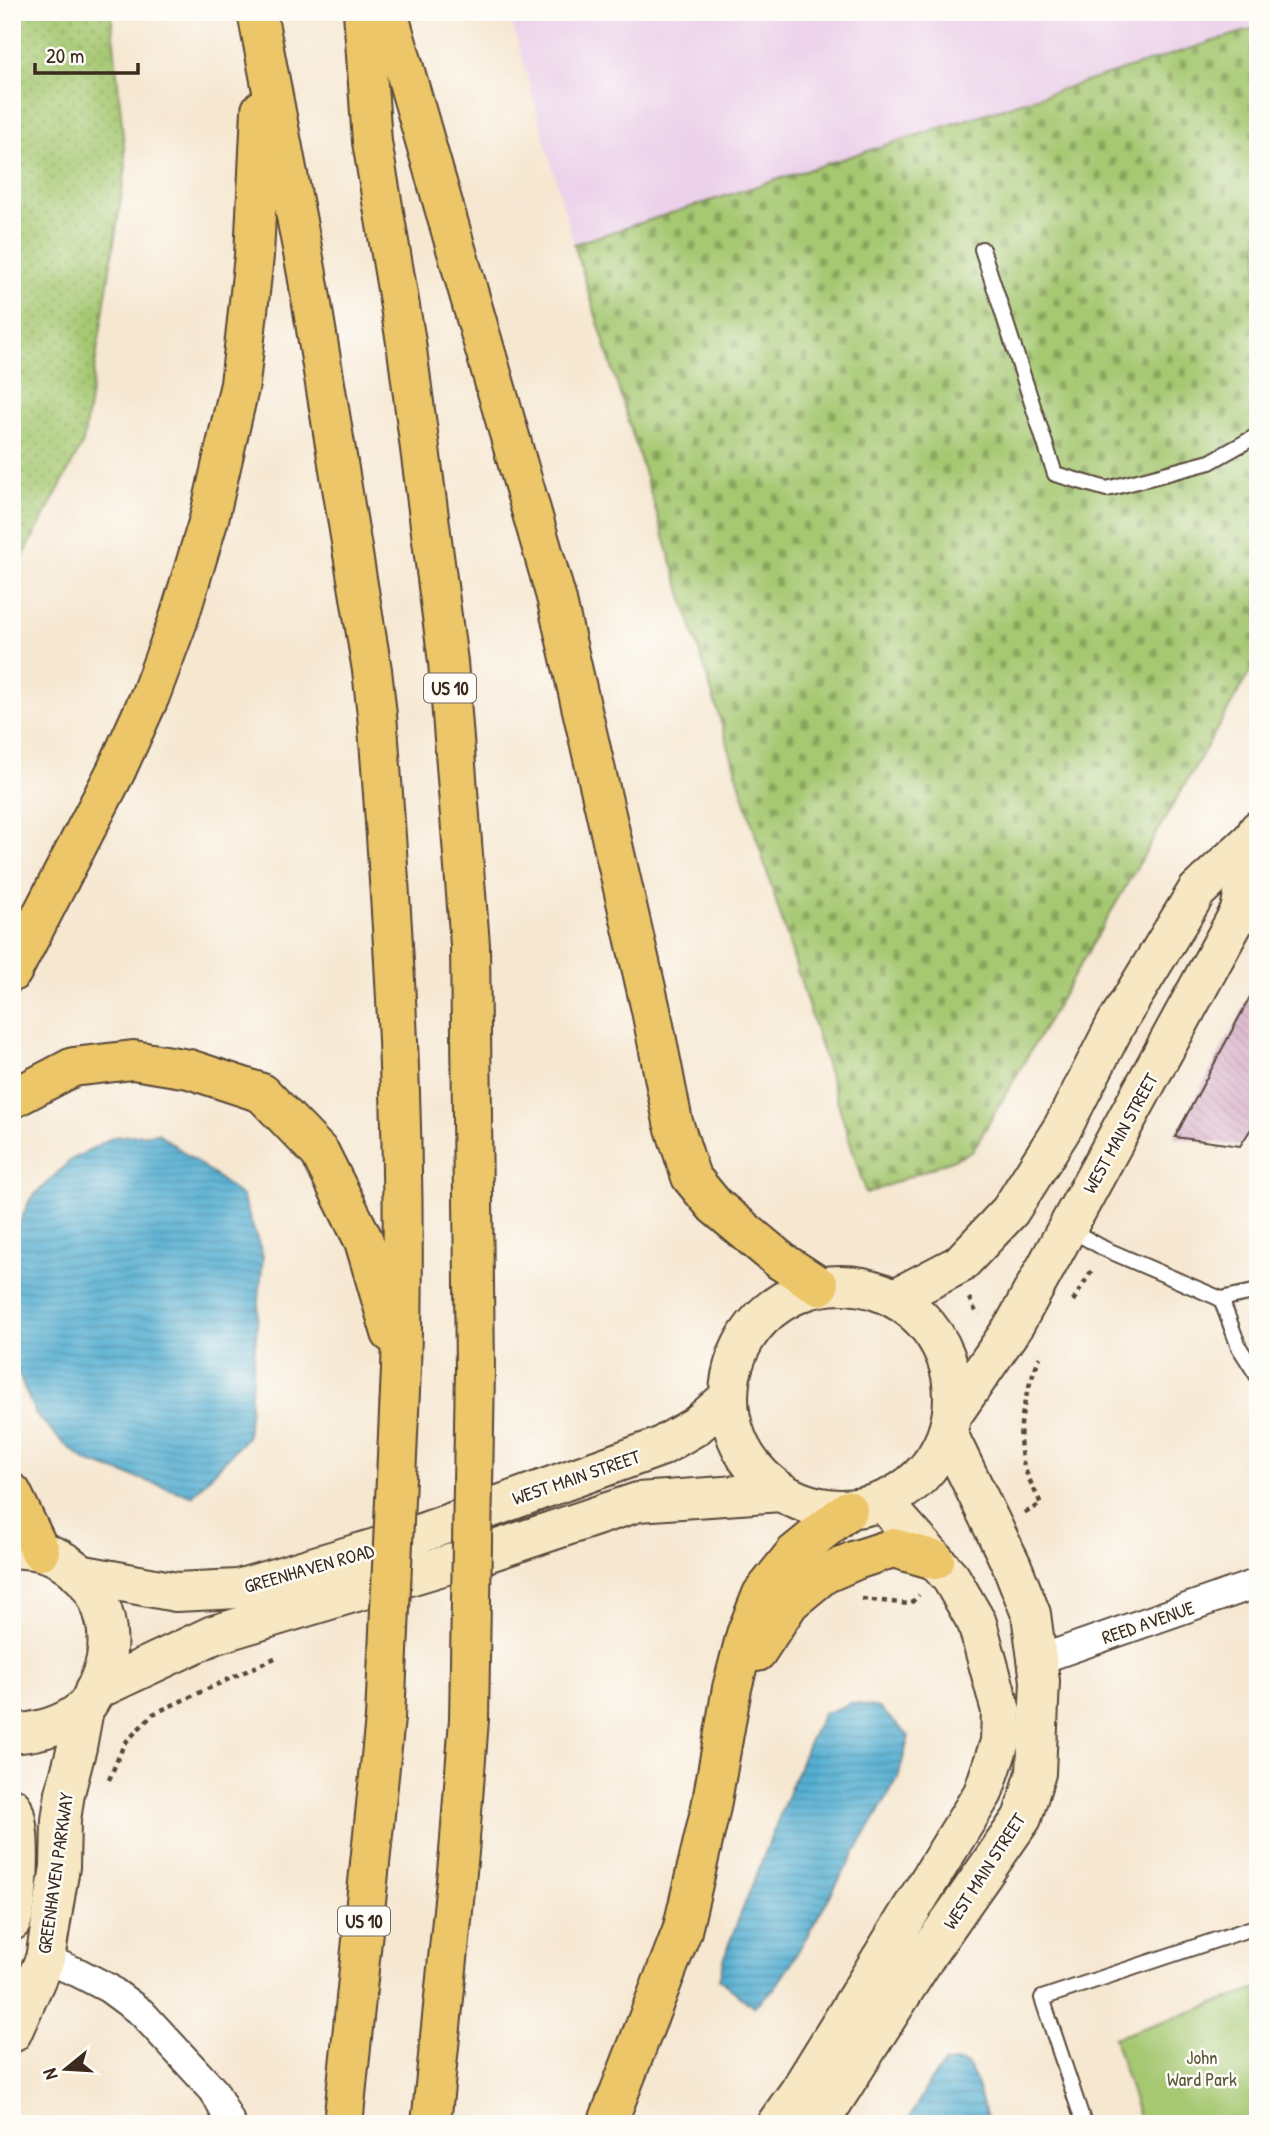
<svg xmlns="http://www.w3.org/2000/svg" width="1270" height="2136" viewBox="0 0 1270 2136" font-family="'Patrick Hand',sans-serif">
  <defs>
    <pattern id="grass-dots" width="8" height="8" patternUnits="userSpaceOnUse" patternTransform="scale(1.75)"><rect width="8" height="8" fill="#a5c871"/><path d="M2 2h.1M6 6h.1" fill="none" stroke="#88a35c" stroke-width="1.8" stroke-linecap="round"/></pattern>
    <pattern id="cemetery-stones" width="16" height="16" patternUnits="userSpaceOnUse" patternTransform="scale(1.75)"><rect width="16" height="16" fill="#a5c871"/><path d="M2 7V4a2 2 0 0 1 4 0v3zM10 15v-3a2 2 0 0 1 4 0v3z" fill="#88a35c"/></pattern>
    <pattern id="water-rules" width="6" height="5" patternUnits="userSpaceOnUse" patternTransform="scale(1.75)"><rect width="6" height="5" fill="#54afd2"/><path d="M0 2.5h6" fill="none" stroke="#478faa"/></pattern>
    <pattern id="building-back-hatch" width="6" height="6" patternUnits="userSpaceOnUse" patternTransform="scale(1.75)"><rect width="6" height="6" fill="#d3a3c3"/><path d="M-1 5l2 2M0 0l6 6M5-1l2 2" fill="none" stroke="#ac859e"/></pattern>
  </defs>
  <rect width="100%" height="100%" fill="#fdfcf7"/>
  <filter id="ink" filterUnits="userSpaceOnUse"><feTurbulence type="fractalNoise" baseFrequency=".0143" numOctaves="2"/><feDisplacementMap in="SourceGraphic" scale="14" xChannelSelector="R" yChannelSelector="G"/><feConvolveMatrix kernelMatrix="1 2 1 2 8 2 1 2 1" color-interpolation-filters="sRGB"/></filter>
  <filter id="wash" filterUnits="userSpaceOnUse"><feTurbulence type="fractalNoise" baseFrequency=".00686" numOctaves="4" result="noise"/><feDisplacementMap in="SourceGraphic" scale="28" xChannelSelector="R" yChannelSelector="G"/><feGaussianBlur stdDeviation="1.57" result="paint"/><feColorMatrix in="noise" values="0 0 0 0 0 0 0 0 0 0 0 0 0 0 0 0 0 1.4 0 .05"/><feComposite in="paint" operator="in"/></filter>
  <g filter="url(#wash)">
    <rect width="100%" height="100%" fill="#f6e7d1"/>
    <polygon fill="#ecd1ea" points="509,12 1258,12 1258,27 574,244"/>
    <polygon fill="url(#grass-dots)" stroke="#707948" stroke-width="2" points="12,12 111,12 126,166 83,443 12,577"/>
    <polygon fill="url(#cemetery-stones)" stroke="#707948" stroke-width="2" points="1258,27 1258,658 972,1152 866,1194 574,244"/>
    <polygon fill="#a5c871" stroke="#707948" stroke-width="2" points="1258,1989 1258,2124 1141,2124 1114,2038"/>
    <g fill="url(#water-rules)" stroke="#486c78" stroke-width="2">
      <polygon points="158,1133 242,1196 263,1256 247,1437 192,1496 86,1461 62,1442 35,1413 15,1366 12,1353 12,1266 16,1232 30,1199 71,1160 113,1137"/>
      <polygon points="851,1703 879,1708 909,1736 898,1778 789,1967 774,1989 753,2007 719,1979 728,1946 808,1744 823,1714"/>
      <polygon points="959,2062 968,2065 975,2079 989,2124 906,2124 930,2081 945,2063"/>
    </g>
    <g id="blocks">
      <polygon fill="url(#building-back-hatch)" points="1258,982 1258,1118 1240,1146 1175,1137"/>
    </g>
  </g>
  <g filter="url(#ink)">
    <use href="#blocks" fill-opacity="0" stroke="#574639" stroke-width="2"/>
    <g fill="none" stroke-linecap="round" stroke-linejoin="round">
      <g stroke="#574639" stroke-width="18">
        <g id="lane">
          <polyline points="982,249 1055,474 1107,489 1210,462 1258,435"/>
          <polyline points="1069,1229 1105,1249 1221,1299 1258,1291"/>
          <polyline points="1221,1299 1239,1347 1258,1377"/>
          <polyline points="1084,2124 1042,1998 1258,1926"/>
        </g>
      </g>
      <g stroke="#574639" stroke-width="32">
        <g id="street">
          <polyline points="1038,1660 1258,1583"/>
          <polyline points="45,1959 79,1973 108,1988 142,2013 214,2091 231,2124"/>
        </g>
      </g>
      <g stroke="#574639" stroke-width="42">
        <g id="secondary">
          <circle cx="841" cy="1397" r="112"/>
          <polyline points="895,1298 960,1264 1010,1211 1063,1127 1116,1024 1197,891 1254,838"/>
          <polyline points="953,1414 1015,1324 1240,911 1254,838 1258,830"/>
          <path d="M 12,1548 C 21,1549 30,1549 39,1551 C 94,1564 122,1628 100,1678 C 96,1688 91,1703 82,1710 C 63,1726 37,1732 12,1734"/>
          <polyline points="79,1574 176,1592 238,1589 402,1540 660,1447 696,1426 728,1398"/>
          <polyline points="94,1691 213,1635 486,1553 638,1502 781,1492"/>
          <path d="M 12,1807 C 23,1828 19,1897 12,1921"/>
          <polyline points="12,2033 45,1959 60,1867 61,1820 65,1793 77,1747 84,1709"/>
          <polyline points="776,2124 798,2093 983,1793 1000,1742 1001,1711 977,1623 951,1578 883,1502"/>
          <polyline points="819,2124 928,1953 1022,1818 1036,1773 1040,1681 1031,1614 1012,1566 948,1434"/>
        </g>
      </g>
      <g stroke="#574639" stroke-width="42">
        <g id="highway">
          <path d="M 257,12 L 307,274 L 372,670 L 377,715 C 394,932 408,1150 401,1369"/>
          <polyline points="363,12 372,142 406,342 448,662 470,945 475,1369"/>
          <polyline points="388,12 556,597 651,1010 673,1122 691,1177 715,1206 781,1261 819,1286"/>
          <polyline points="12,972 116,771 150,696 178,621 209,519 240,384 254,256 261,110"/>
          <polyline points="12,1099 73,1067 133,1060 189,1069 262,1093 320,1153 364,1241 391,1333"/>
          <polyline points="12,1493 40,1551"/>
          <polyline points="757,1652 790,1602 824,1574 856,1560 893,1548 935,1560"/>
          <polyline points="343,2124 385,1718"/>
          <polyline points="431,2124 459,1852 469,1719"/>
          <polyline points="607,2124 682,1931 711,1807 732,1688 746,1634 762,1594 794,1554 848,1510"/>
        </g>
      </g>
      <g stroke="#574639" stroke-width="4.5" stroke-dasharray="5 5" stroke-linecap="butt">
        <polyline points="969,1298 976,1312 980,1314"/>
        <polyline points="1073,1301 1092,1270"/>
        <path d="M 1025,1513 L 1041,1504 C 1035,1490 1025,1474 1022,1458 C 1016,1426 1027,1386 1040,1357"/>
        <polyline points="862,1599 910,1604 919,1595"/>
        <polyline points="109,1780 124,1744 153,1714 279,1656"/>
      </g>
      <use href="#lane" stroke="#fff" stroke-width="14"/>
      <use href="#street" stroke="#fff" stroke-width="28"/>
      <use href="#secondary" stroke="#f7e8c3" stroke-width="38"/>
      <use href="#highway" stroke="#ecc669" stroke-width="38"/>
      <g stroke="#574639" stroke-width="42" stroke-linecap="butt">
        <g id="highway-bridge">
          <polyline points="385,1718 401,1369"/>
          <polyline points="469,1719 475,1369"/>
        </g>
      </g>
      <use href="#highway-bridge" stroke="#ecc669" stroke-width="38"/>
    </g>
  </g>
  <g text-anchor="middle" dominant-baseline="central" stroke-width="5" stroke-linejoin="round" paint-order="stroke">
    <g fill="#fdfcf7" stroke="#75695f" stroke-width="2">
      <rect x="424" y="673.5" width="52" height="29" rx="5"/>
      <rect x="338" y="1906.5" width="52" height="29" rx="5"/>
    </g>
    <g font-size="18" font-weight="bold" fill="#3b2a1e">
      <text x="450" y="688">US 10</text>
      <text x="364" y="1921">US 10</text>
    </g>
    <g font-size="19" fill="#3b2a1e" stroke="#fdfcf7">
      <text transform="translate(1120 1133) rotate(-61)">WEST MAIN STREET</text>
      <text transform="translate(576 1477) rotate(-19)">WEST MAIN STREET</text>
      <text transform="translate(309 1568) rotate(-16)">GREENHAVEN ROAD</text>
      <text transform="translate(1148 1622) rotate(-19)">REED AVENUE</text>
      <text transform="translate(984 1871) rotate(-57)">WEST MAIN STREET</text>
      <text transform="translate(55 1873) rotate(-82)">GREENHAVEN PARKWAY</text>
    </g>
    <g font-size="19" fill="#5b5937" stroke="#fdfcf7">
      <text x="1202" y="2057">John<tspan x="1202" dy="22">Ward Park</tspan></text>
    </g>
  </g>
  <rect width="1270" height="2136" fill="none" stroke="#fdfcf7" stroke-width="42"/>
  <g transform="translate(66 2069) rotate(252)" stroke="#fdfcf7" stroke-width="5" paint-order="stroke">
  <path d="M0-5L12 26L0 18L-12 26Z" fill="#3b2a1e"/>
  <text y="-10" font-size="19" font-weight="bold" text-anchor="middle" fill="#3b2a1e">N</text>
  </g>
  <path d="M35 63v10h103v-10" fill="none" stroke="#3b2a1e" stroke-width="3.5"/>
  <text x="46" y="63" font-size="21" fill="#3b2a1e" stroke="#fdfcf7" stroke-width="5" paint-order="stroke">20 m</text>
</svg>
